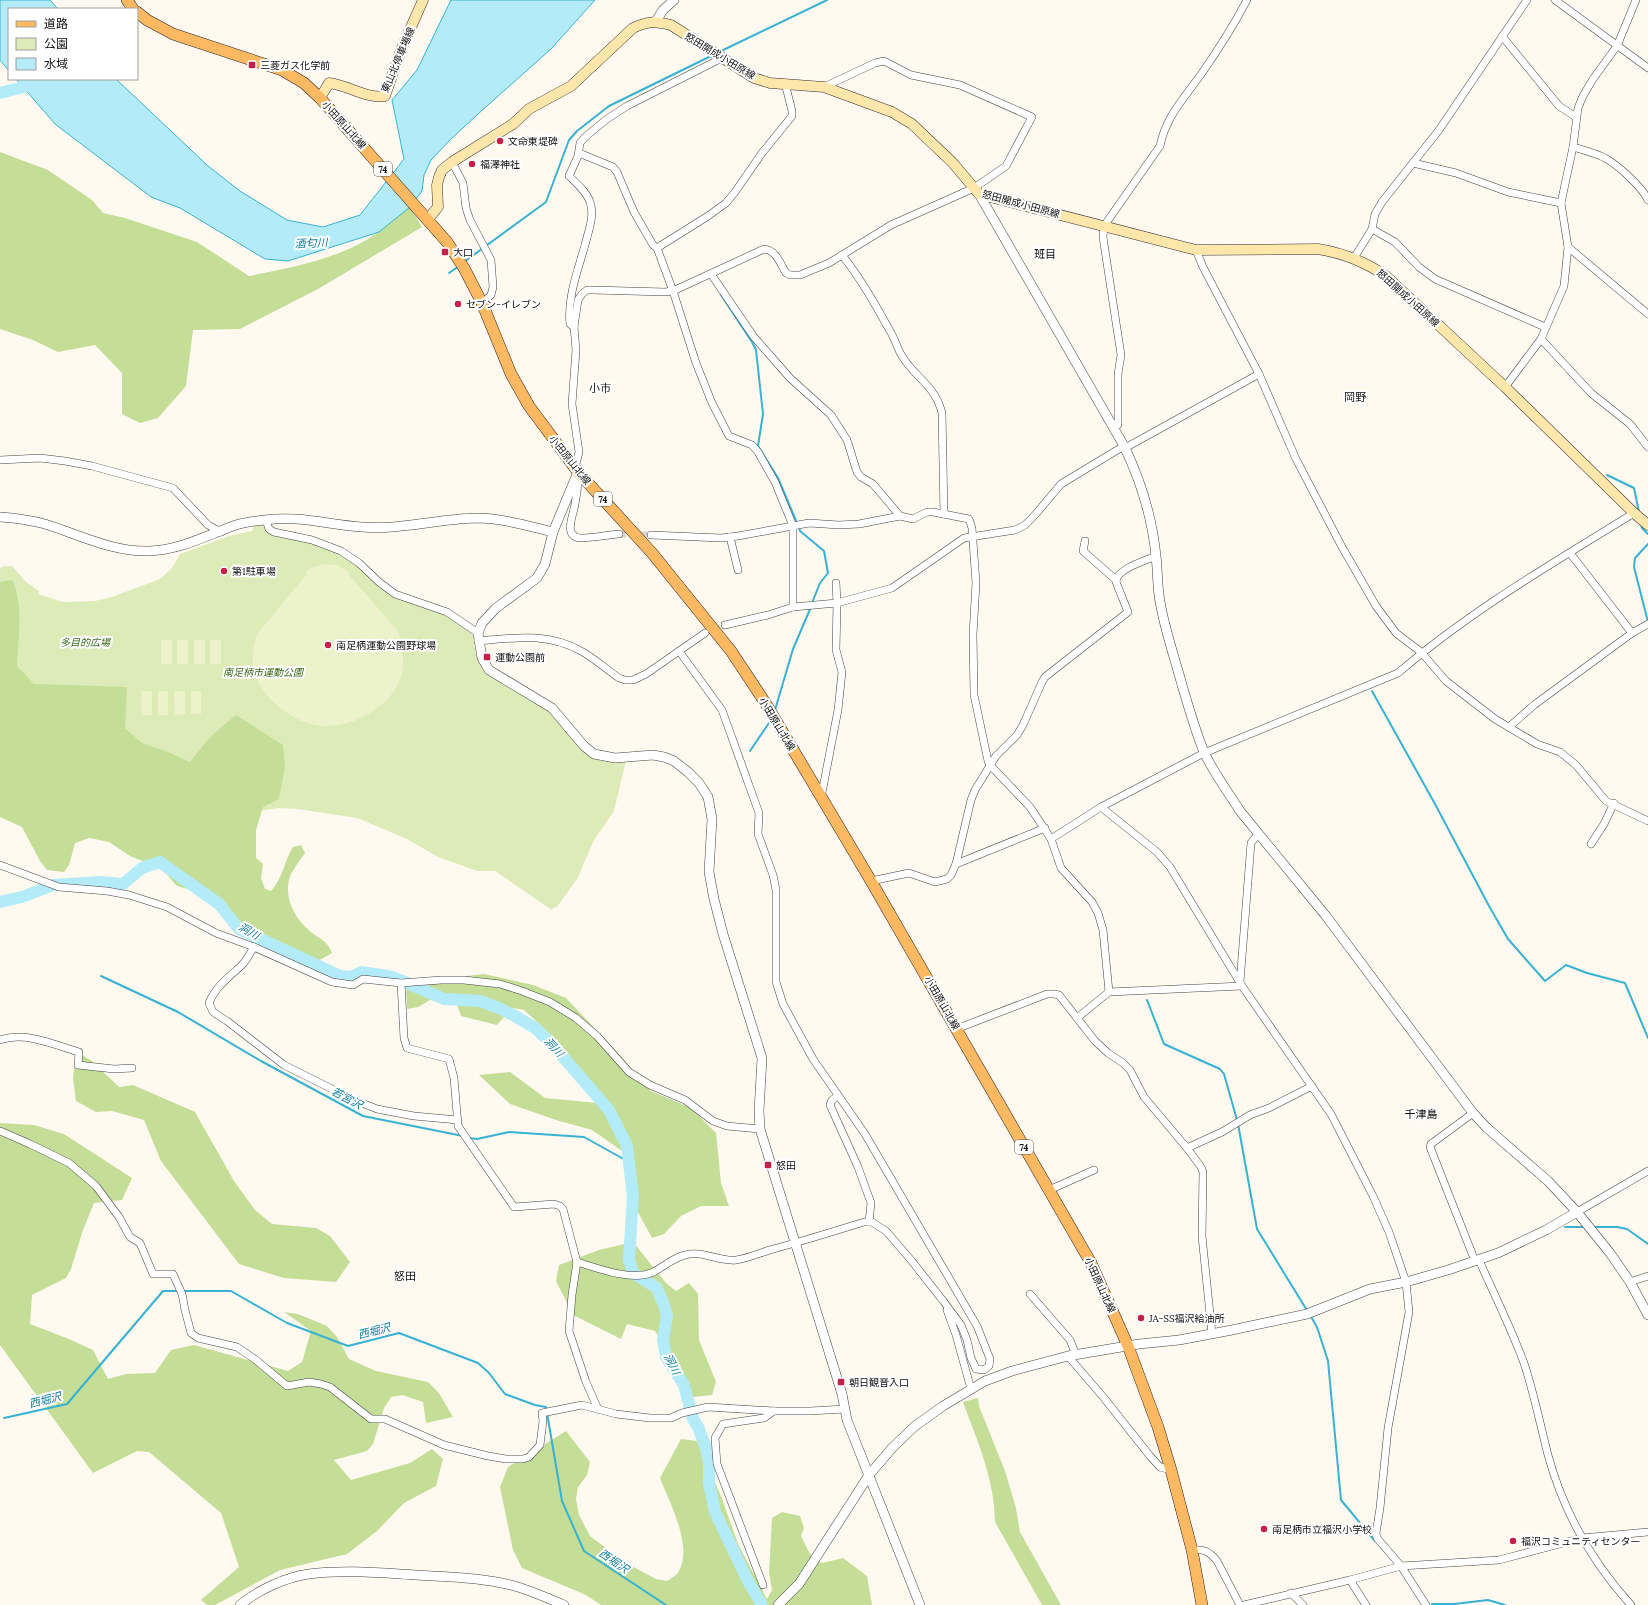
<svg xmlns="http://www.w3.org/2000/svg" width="1648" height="1605" viewBox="0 0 1648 1605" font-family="Lora,'Noto Sans JP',serif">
  <rect width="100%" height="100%" fill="#fff9f0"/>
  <path fill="#ddebb8" d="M 262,525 L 266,529 L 326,546 L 350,558 L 386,592 L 439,610 L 469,630 L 474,637 L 474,646 L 480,663 L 555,715 L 589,756 C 600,762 614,763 626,761 L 614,811 L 594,840 L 577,879 L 557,907 L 553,908 L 552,910 L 495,871 L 477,871 L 438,857 L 407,839 L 357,818 L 298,809 L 279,808 L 237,814 L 0,742 L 0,568 L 5,566 L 12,566 L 26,582 L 39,591 L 38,594 L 63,602 L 95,601 L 112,597 L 160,579 L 172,568 L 180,554 L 229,536 L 252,531 L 254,526 Z"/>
  <g fill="#c4dd97">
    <path d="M 0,152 L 48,170 L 92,200 L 103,213 L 125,218 L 197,242 L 249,276 C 290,268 332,260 368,239 C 383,230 396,218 410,207 L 422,227 L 318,289 L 240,329 L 193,330 L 186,386 L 158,418 L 140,423 L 122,414 L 122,373 L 95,345 L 58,352 L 33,340 L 0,329 Z"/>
    <path d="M 12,580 C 24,603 18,640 17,666 L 34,684 L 127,687 L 125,728 L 142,743 L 168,752 L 190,762 L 210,737 L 236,715 L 283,745 L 285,767 L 279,799 L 263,807 L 256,830 L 256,858 L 263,864 L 261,878 L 265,889 L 271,891 C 283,878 284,861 293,847 L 301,845 L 305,853 C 300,860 295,867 291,874 C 282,896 294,918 311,932 C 321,940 327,940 332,953 L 318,961 L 241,925 L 223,899 L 177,886 L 161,868 L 130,856 L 109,842 L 89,838 L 75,843 L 69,865 L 64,872 L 47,870 L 40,861 L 22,827 L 0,817 L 0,582 Z"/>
    <polygon points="484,974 533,985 566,998 618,1053 651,1091 691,1108 716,1133 721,1183 729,1206 701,1206 681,1216 664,1234 652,1238 626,1190 625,1153 592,1130 556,1120 510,1104 479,1075 510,1072 545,1098 597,1103 593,1085 557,1040 524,1010 512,1008 497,1025 461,1016 457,1005 430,1000 418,1007 407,1009 406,987 450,978"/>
    <polygon points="76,1051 92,1061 119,1087 133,1085 195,1112 234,1181 255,1210 272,1224 316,1228 330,1236 350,1262 336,1282 284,1278 239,1264 161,1161 144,1120 112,1111 96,1112 76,1101 73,1078"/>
    <polygon points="0,1123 34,1125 64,1134 132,1178 122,1200 94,1203 83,1230 71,1269 66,1278 32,1295 30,1324 69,1339 93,1350 108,1379 126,1374 155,1373 171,1350 194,1345 288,1371 302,1362 311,1331 284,1312 298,1314 327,1326 337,1337 349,1359 376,1371 428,1382 439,1393 453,1417 426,1423 423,1402 402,1395 391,1397 384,1408 373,1444 367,1451 334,1460 351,1480 410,1463 432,1449 443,1459 436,1486 404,1503 377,1531 347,1554 280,1570 215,1605 207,1605 201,1600 239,1567 221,1513 149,1452 137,1451 93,1473 0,1345"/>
    <polygon points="633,1242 666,1283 676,1291 689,1283 698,1294 699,1340 716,1382 712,1395 693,1397 685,1377 655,1331 627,1324 621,1339 573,1315 556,1281 559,1265 599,1250"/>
    <path d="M 978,1398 L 979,1406 L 1005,1471 L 1016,1508 L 1020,1532 L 1061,1605 L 1042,1605 L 995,1522 C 995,1481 977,1440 963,1402 Z"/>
    <path d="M 566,1431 L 590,1462 L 587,1475 L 578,1487 L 576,1499 L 579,1515 L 590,1536 L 626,1563 L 656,1579 L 667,1581 C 670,1579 674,1577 677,1574 C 695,1549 670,1504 660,1478 L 681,1439 L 697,1441 L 721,1496 L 738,1544 L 767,1599 L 772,1590 L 769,1573 L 772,1518 L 782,1512 L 800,1516 L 804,1528 L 801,1536 L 810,1554 L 822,1563 L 843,1558 L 867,1576 L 872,1605 L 601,1605 L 586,1595 L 522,1568 L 513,1550 L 500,1487 L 508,1467 Z"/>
  </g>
  <g fill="#ecf2ca">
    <path d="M 324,564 L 337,565 L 349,572 L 348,574 L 399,632 C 404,650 406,672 396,688 C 381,712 350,727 323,726 C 306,725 292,717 279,707 C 255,687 247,664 257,634 L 307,574 L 305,572 L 311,568 Z"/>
    <rect x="161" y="640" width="11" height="24"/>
    <rect x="177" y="640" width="11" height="24"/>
    <rect x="194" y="640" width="11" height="24"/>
    <rect x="210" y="640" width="11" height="24"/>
    <polygon points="141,691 152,691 152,715 142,715"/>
    <rect x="158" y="691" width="10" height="24"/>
    <polygon points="174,691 185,691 185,714 175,715"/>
    <rect x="191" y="691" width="10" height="23"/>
  </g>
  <g fill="#b3ecf8" stroke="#37b2d2">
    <polygon points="0,0 50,0 58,9 9,9 9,71 0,60"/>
    <polygon points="451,0 595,0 551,49 478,114 450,140 431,160 424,175 422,191 410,207 379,232 288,261 265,259 180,208 151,197 55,124 16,79 116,79 208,166 240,191 287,220 323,227 360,215 404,159 392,100 417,70"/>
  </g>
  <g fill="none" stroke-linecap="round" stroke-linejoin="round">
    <g stroke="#37b2d2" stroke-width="2">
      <polyline points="719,52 827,0"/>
      <polyline points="464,262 546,202 569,140 577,131 609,106 711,56"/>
      <polyline points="449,273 459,266"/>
      <polyline points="721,295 752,342 756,350 763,414 758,446 778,478 797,523"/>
      <polyline points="1607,475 1634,488 1639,512"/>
      <polyline points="1641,524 1642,528 1648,534"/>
      <polyline points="799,527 800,531 824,551 828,573 820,583 812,603"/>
      <polyline points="1648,622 1634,567 1635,558 1648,544"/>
      <polyline points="1372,691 1435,804 1489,906 1508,939 1545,981 1566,965 1587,973 1625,983 1648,1038"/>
      <polyline points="775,710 793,649 811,607"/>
      <polyline points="750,751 771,720"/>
      <polyline points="101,976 178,1012 261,1061 363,1116 463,1136"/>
      <polyline points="1147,1000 1164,1044 1220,1069 1224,1074 1237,1120"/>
      <polyline points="1238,1124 1257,1229 1308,1312"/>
      <polyline points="469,1138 477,1139 509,1132 584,1137 629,1162"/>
      <polyline points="1565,1227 1585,1227"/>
      <polyline points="1594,1227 1617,1227 1627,1229 1648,1244"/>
      <polyline points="183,1291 231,1291 287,1323 348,1346 399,1333 478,1363 489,1373 505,1394 535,1405 546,1407 562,1501 584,1551 666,1605"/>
      <polyline points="1310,1315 1317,1327 1328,1361 1341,1500 1375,1541"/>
      <polyline points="4,1418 67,1404 163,1291 179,1291"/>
      <polyline points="1432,1604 1454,1604 1488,1600 1505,1605"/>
    </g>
    <g stroke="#b3ecf8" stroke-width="12">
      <polyline points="0,93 55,79"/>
      <polyline points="0,902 22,897 53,885 101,882 123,884 142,868 160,862 219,904 239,929 340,976 351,977 361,972 388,976 398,979 444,999 480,1001 499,1008 515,1016 535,1028 550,1042 609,1110 627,1146 633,1196 629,1260 633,1273 657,1288 664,1305 667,1316 663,1340 666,1357 684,1385 693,1419 698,1427 706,1448 709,1462 709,1483 715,1512 748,1581 762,1605"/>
    </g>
    <polyline stroke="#dbd6ce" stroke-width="7" stroke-dasharray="7 3.5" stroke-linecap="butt" points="619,534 651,535"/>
    <g stroke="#424242" stroke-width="8">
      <g id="minor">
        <polyline points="1555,0 1648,68"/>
        <polyline points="1502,36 1559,106 1576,117"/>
        <path d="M 1573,147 C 1583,150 1595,153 1605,158 C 1618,165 1642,187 1648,200"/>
        <polyline points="579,153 613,167 617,172 634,212 653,245 657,248 673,291 696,363 712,403 729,436 752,445 758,452 775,482 793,526 793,607"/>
        <polyline points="452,162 463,183 466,208 470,220 491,260 493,287 491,295 482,303"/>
        <polyline points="1413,163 1456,173 1508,192 1561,203"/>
        <polyline points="1372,229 1395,242 1419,267 1435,279 1545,327"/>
        <polyline points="1568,247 1648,314"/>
        <polyline points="657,248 708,216 726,203 735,192 762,153 792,116 792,111 785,83"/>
        <polyline points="1196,250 1203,267 1259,374 1296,459 1342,547 1376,606 1396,633 1421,652 1446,681 1495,719 1537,744 1560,752 1576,765 1606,801 1648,821"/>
        <path d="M 842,255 C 861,279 875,304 890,331 C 895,339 897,348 902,356 C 916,379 935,385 942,413 L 944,514"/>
        <polyline points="1354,258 1372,229 1375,214 1382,202 1439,130 1527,0"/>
        <polyline points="711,274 754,337 790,378 831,415 847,440 857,472 861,477 873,484 900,516 913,519 927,512 933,512 969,519 972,528 976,583 973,635 974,695 988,761 990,765 1030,807 1051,839 1061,868 1092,902 1098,913 1103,930 1109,992"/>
        <path d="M 574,327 L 570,324 C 567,298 578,270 585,245 C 588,232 595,216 590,202 C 587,192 576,183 569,176 L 578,156 L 580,143 L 585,137 L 607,119 L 627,106 L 722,58"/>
        <polyline points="1541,339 1591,393 1630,424 1648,447"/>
        <polyline points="1505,387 1541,339 1564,286 1568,247 1561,203 1573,147 1578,108 1583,96 1593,79 1617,46 1636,0"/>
        <path d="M 1113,428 L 1118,425 L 1118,374 L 1121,355 L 1103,237 L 1104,226 L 1160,146 C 1166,116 1185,97 1202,73 C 1218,50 1234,25 1247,0"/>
        <polyline points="1125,448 1259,374"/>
        <polyline points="0,460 40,458 65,461 92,466 173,488 208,525 221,532"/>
        <path d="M 575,468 L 579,452 L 572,404 L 576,350 L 574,327 L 578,300 L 582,294 L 587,290 L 593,290 L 665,292 L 673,291 L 764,249 C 776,250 780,263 786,273 L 790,275 L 800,275 L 829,263 L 891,225 L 974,188 L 1006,166 L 1032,117 L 960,85 L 911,75 L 884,61 L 875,63 L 824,87"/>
        <path d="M 578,476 C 578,486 577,495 575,504 C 574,514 562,537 581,538 C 593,538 606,535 619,534"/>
        <polyline points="266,520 269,529 274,532 312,540 341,551 359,563 379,582 395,594 447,612 478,633"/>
        <polyline points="651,535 721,538 738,536 809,523 839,525 859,524 900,516"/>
        <polyline points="730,537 738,570"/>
        <polyline points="1085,541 1083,551 1116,580"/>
        <polyline points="1570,553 1632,633"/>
        <polyline points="725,625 768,615 793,607 837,603 892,588 964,538 1015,530 1025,525 1034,516 1061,484 1124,446"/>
        <path d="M 478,641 C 515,638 547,632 581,651 C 594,658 606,669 619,678 L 625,680 L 633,680 L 646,674 L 705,633"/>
        <polyline points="1509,727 1534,705 1632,633 1648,624"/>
        <polyline points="821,798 838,710 842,672 836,650 837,603 836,583"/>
        <polyline points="1101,807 1157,852 1170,867 1242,986 1331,1114 1373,1196 1389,1232 1406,1282 1409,1312 1388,1428 1380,1508 1376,1533 1377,1538 1401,1566 1426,1605"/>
        <path d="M 1051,839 L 1101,807 L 1204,753 L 1398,673 C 1470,611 1553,563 1634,513"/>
        <polyline points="1591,844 1604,824 1614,803"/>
        <polyline points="956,864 1045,828"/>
        <polyline points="0,865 59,887 107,891 129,895 167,907 216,933 254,947 332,982 353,985 363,979 401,983 441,980 464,980 500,984 522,991 550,1002 576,1018 597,1036 629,1072 650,1085 685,1100 713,1121 727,1126 760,1129"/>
        <path d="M 871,881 L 909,873 L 935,882 L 947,879 L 951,875 L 956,864 L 971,800 L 975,790 L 996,756 L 1017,735 L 1023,725 L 1042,682 L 1045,677 L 1128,612 L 1116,582 C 1116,569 1145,561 1156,556"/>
        <path d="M 254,947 C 250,953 247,960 242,965 C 229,977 216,986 209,1003 L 213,1012 L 227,1021 L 284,1065 L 352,1099 L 377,1109 L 414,1116 L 458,1120"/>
        <polyline points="1240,982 1251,843 1259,833"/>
        <polyline points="401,983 404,1038 407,1048 449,1059 454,1078 458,1126 514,1207 554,1204 560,1206 563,1209 577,1262 572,1295 569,1331 586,1382 598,1409"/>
        <polyline points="1077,1018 1109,992 1242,986"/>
        <polyline points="956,1029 1047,994 1054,994 1059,995 1095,1041 1108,1053 1123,1063 1130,1070 1144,1097 1187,1148 1201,1167 1203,1172 1202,1236 1212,1334"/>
        <path d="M 0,1040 C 26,1031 54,1045 79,1052 L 78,1065 L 114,1069 L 132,1068"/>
        <polyline points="838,1096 832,1100 830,1105 858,1167 871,1203 869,1222"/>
        <polyline points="1473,1113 1431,1144 1430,1147 1475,1261"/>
        <polyline points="0,1131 30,1144 69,1163 96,1186 119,1217 130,1237 140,1243 153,1274 173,1274 182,1294 185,1310 191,1333 198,1338 237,1347 256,1360 287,1386 309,1382 321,1384 330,1387 371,1419 385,1419 444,1445 488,1456 506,1459 523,1459 529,1457 540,1445 543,1421 542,1413 582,1405 616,1414 650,1418 671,1418 682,1413 708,1407 774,1411 810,1411 845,1409"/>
        <polyline points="1187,1148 1222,1132 1250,1115 1269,1108 1312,1086"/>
        <polyline points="1049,1190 1094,1170"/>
        <polyline points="1577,1212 1648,1171"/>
        <path d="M 1479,1260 C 1494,1294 1511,1328 1524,1363 C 1534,1393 1540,1424 1548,1455 C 1563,1510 1592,1562 1631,1605"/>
        <path d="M 577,1262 C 597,1268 631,1281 651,1273 C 663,1268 672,1258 685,1255 C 703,1250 718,1262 736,1260 C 750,1258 764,1251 777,1248 C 806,1240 835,1231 864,1222 L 872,1222 L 886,1231 L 911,1260 L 944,1302 L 961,1325 L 967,1340 L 971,1358 L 976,1369 L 984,1370 L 989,1366 L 990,1359 L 977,1326 L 865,1134 L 813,1059 L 783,1004 L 776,982 L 776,890 L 773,875 L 758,834 L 759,813 L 722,710 L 679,651"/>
        <polyline points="1630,1282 1648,1276"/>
        <polyline points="1030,1294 1070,1340 1076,1355"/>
        <polyline points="947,1310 956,1335 971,1389"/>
        <polyline points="1068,1356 1104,1398 1150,1456 1160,1467 1171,1470"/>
        <path d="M 1192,1550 C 1204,1549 1209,1551 1217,1561 L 1240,1605"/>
        <polyline points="1350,1580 1366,1605"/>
        <polyline points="763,1585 717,1464 715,1438 723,1424 764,1418 774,1411"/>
        <polyline points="1291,1593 1303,1605"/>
        <polyline points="1244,1605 1350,1580 1401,1566 1499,1560 1582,1538 1648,1532"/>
      </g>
    </g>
    <g stroke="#424242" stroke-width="10">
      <g id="tertiary">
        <polyline points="656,21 663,10 674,0"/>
        <path d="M 979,194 L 1124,446 C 1141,481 1152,517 1156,556 C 1158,573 1157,590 1161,607 C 1166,633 1175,659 1182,685 C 1189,708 1195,730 1204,752 C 1213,772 1228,792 1240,811 L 1326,916 L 1473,1113 L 1487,1128 L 1548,1181 L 1577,1212 L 1610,1253 L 1630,1282 L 1648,1315"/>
        <polyline points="578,472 553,532 545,564 537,578 496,608 482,623 478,633 482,658 489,670 552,708 584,746 594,754 615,758 653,755 664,757 674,761 688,772 699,783 708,797 712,819 709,872 714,899 723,934 762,1058 759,1111 760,1129 842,1394 847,1420 920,1605"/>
        <path d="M 0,517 C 15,518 30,520 45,524 C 80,535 112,552 149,551 C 181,550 207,535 236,525 C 245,522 256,521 265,520 C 297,515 330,525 362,527 C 400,530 438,519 476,518 C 502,518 528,526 553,532"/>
        <path d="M 240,1605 C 258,1590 286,1577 309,1574 C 339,1570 370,1572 400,1574 C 440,1577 483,1576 521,1588 C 536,1593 550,1599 564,1605"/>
        <polyline points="778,1605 799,1584 869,1475 893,1447 915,1426 943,1406 985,1381 1012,1371 1068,1356 1139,1344 1179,1340 1232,1330 1307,1314 1370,1289 1406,1282 1448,1270 1498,1253 1546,1230 1577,1212"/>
      </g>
    </g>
    <g stroke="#313131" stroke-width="11">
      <g id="secondary">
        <path d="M 320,98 L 329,83 C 348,85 366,99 385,96 L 401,50 L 423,0"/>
        <path d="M 428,219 L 438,207 L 437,185 L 439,177 L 442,170 L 452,162 L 513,124 L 529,109 L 571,86 L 633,28 C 649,21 654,21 671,25 L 754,78 L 770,83 L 824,87 L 892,112 L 912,124 L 952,162 L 979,194 L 1196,250 L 1318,249 C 1343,253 1364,261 1386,276 L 1505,387 L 1634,513 L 1648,525"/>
      </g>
    </g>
    <g stroke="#202020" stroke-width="12">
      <g id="primary">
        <polyline points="127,0 133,9"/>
        <polyline points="137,12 147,20 173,34 282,70 304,83 320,98 447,242 464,268 482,303 511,374 529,406 578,472 652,553 731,651 766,704 871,881 1091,1263 1128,1346 1158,1427 1171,1470 1192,1550 1202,1605"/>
      </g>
    </g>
    <use href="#minor" stroke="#fff" stroke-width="7"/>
    <use href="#tertiary" stroke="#fff" stroke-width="9"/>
    <use href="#secondary" stroke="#ffe6ab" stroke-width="10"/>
    <use href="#primary" stroke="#fdb962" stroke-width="11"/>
  </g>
  <g fill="#c52148" stroke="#fff" stroke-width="1.5">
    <rect x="248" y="61" width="8" height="8" rx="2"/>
    <circle cx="500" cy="141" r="4"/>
    <circle cx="472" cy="164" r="4"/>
    <rect x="441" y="248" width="8" height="8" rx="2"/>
    <circle cx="458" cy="304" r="4"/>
    <circle cx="224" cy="571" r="4"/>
    <circle cx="328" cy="645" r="4"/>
    <rect x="483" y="653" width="8" height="8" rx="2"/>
    <rect x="764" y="1161" width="8" height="8" rx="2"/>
    <circle cx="1141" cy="1318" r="4"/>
    <rect x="837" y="1378" width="8" height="8" rx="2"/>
    <circle cx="1264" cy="1529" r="4"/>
    <circle cx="1513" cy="1541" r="4"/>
  </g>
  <g text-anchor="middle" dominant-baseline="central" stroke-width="4" stroke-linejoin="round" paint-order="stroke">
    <g fill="#fff" stroke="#575757" stroke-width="1">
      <rect x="374" y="162" width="18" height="14" rx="3"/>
      <rect x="594" y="492" width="18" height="14" rx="3"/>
      <rect x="1015" y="1140" width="18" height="14" rx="3"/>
    </g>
    <g font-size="9" font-weight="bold" fill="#0f0f0f">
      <text x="383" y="169">74</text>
      <text x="603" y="499">74</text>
      <text x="1024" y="1147">74</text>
    </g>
    <g font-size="10" fill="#0f0f0f" stroke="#fff">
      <text transform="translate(720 56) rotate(31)">怒田開成小田原線</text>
      <text transform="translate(398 60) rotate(-67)">東山北停車場線</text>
      <text transform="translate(344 125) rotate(48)">小田原山北線</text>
      <text transform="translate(1021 204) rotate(15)">怒田開成小田原線</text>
      <text transform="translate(1408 298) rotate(42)">怒田開成小田原線</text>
      <text transform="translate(570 460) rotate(51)">小田原山北線</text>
      <text transform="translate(777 724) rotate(59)">小田原山北線</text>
      <text transform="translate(942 1003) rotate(60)">小田原山北線</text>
      <text transform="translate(1100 1285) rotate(65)">小田原山北線</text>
    </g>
    <g font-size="10" fill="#0f0f0f" stroke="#fff" text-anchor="start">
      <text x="260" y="65">三菱ガス化学前</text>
      <text x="508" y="141">文命東堤碑</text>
      <text x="480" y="164">福澤神社</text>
      <text x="453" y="252">大口</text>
      <text x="466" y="304">セブン-イレブン</text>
      <text x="232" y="571">第1駐車場</text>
      <text x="336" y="645">南足柄運動公園野球場</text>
      <text x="495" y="657">運動公園前</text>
      <text x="776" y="1165">怒田</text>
      <text x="1149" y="1318">JA-SS福沢給油所</text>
      <text x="849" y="1382">朝日観音入口</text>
      <text x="1272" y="1529">南足柄市立福沢小学校</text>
      <text x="1521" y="1541">福沢コミュニティセンター</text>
    </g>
    <g font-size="10" font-style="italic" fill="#3b6a1c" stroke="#fff">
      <text x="85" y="642">多目的広場</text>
      <text x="263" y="672">南足柄市運動公園</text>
    </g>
    <g font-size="11" font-style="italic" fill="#127c9f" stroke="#fff">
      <text transform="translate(311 243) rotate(-3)">酒匂川</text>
      <text transform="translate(249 931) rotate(30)">洞川</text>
      <text transform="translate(554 1047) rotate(47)">洞川</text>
      <text transform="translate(347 1098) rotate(28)">若宮沢</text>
      <text transform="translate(374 1331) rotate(-14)">西堀沢</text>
      <text transform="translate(672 1364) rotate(63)">洞川</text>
      <text transform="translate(45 1400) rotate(-14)">西堀沢</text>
      <text transform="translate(614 1561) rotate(34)">西堀沢</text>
    </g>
    <g font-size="11" fill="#0f0f0f" stroke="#fff">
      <text x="1045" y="254">班目</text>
      <text x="600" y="388">小市</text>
      <text x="1355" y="397">岡野</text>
      <text x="1421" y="1114">千津島</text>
      <text x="405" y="1276">怒田</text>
    </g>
  </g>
  <rect x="8" y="8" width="130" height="72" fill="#ffffff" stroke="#9f9f9f"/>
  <rect x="16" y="21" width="20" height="6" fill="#fdb962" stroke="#9f9f9f"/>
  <text x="44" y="28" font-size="12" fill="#0f0f0f">道路</text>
  <rect x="16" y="38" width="20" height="12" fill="#ddebb8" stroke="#9f9f9f"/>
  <text x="44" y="48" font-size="12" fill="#0f0f0f">公園</text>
  <rect x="16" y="58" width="20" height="12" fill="#b3ecf8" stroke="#9f9f9f"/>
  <text x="44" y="68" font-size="12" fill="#0f0f0f">水域</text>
</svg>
